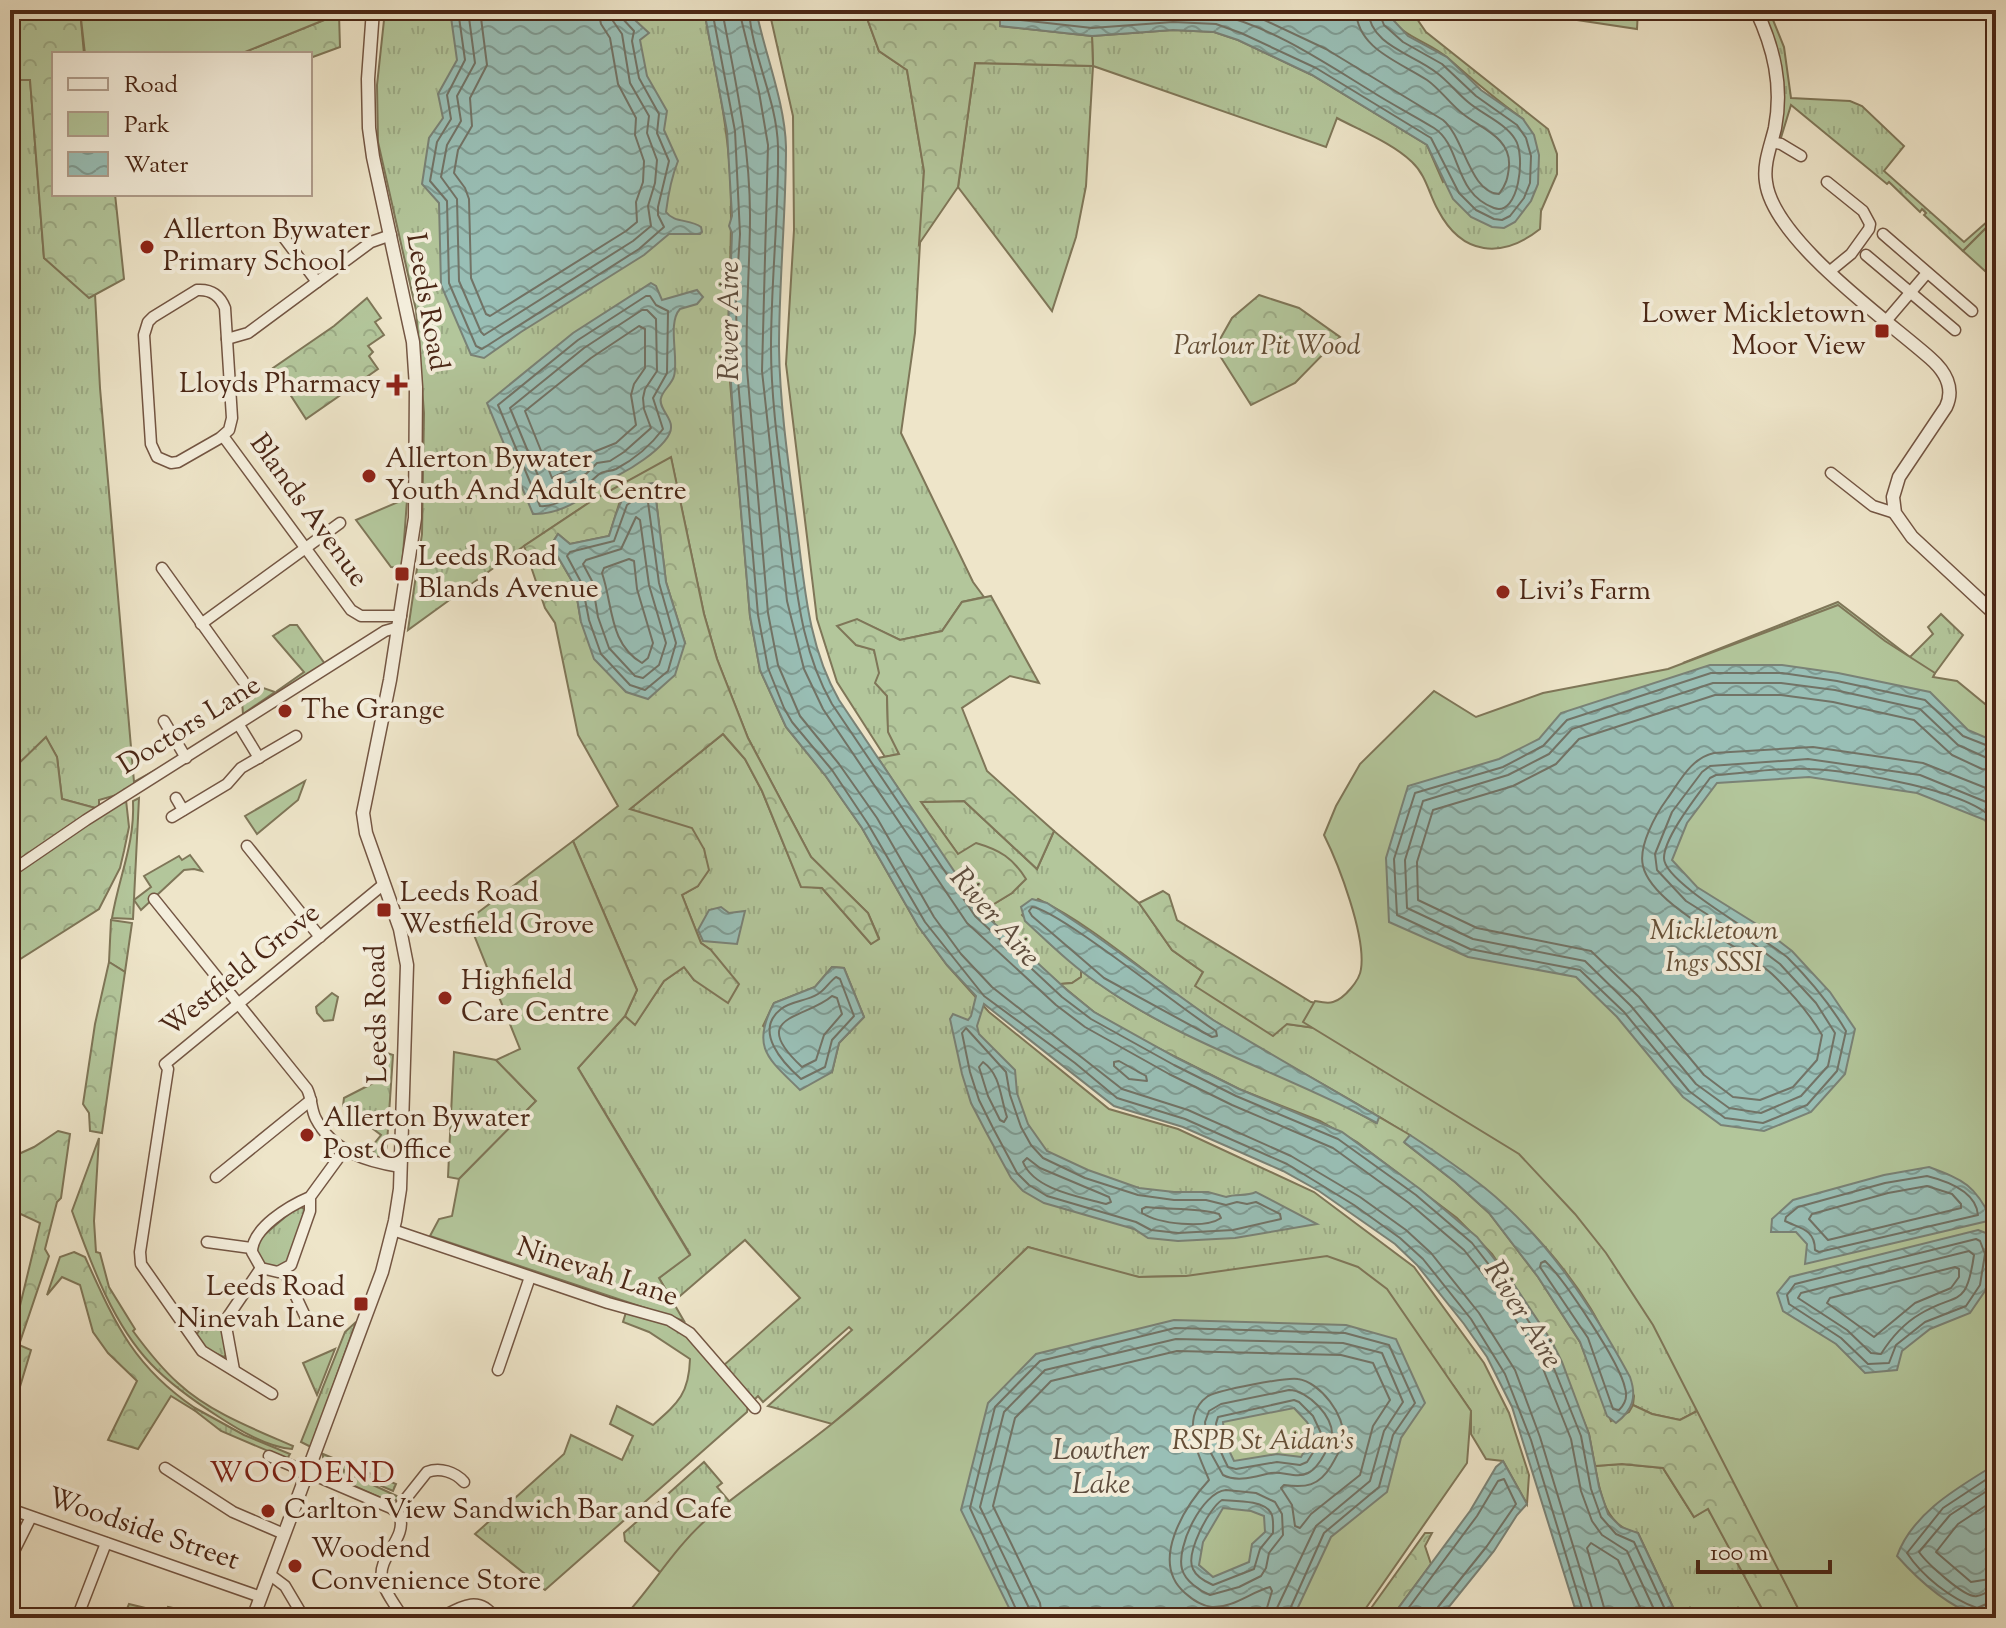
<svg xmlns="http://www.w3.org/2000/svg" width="2006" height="1628" viewBox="0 0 2006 1628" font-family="'Sorts Mill Goudy',serif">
  <defs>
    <pattern id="grass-tufts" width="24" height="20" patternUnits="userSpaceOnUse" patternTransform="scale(2)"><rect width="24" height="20" fill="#b3c69b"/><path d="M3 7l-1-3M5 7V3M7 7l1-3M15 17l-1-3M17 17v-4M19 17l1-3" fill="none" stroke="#9baa85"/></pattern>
    <pattern id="forest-crowns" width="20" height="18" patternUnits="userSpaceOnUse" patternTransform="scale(2)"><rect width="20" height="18" fill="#b3c69b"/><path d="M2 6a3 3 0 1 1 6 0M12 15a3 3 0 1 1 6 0" fill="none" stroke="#9baa85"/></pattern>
    <pattern id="water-waves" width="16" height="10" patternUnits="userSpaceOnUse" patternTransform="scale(2)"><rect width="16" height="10" fill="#99bfb6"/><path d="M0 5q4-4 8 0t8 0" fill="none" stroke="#7f9b93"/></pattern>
  </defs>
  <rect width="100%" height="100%" fill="#eee5c9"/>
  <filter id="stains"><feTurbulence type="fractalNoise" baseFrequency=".0025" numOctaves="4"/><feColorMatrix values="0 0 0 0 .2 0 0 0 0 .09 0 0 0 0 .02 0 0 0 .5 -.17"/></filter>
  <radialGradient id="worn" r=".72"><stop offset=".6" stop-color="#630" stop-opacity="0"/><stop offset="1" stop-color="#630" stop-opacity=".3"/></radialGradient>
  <g fill="url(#grass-tufts)" stroke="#7f7658" stroke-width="2" fill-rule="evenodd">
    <path d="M 421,10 L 704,10 C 714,65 727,118 730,174 C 734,239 726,304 729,370 L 750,616 L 760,670 L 786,727 L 825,775 L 862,828 L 918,926 L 947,965 L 989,1012 L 1109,1109 L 1178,1129 L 1314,1192 L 1414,1267 L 1484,1363 L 1509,1413 L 1529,1475 L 1527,1504 L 1503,1461 L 1486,1459 L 1471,1434 L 1471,1411 L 1453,1385 L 1186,1276 L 1139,1277 L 1126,1275 L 1028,1247 L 947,1326 L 832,1424 L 768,1406 L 852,1330 L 849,1327 L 763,1402 L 758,1396 L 754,1400 L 724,1365 L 800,1298 L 745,1240 L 673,1302 L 659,1278 L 690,1254 L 578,1068 L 625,1016 L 635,1024 L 664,981 L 684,967 L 694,980 L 711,950 L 701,943 L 682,895 L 698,886 L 705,859 L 704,849 L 630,809 L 723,734 L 745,759 L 762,791 L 801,886 L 822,888 L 871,944 L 879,938 L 868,913 L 811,857 L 748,738 L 717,659 L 704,614 L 671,458 L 593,500 L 524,546 L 408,630 L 422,534 L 424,413 L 416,310 L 378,142 L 377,85 L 385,11 L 419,17 ZM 832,967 L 844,968 L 864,1017 L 839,1043 L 832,1072 L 763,1026 L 774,1003 L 815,987 Z"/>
    <polygon points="769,10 864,10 879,51 907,70 924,171 915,333 901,433 973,582 984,597 962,602 942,631 900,640 858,620 856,645 874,649 887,695 888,727 899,754 885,757 837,682 817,619 786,364 794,230 793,116"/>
    <path d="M 1384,10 L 1416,10 L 1417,19 L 1426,32 L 1548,129 L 1557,154 L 1557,174 L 1541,211 L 1540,229 C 1502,259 1462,256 1438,210 C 1429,194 1426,175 1412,162 C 1392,143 1361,131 1337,118 L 1326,147 L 1093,66 L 1086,186 L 1076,237 L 1052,311 L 958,187 L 975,63 L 1093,66 L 1092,36 L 1173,30 L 1214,32 L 1238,40 L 1312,75 L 1427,145 L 1443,182 L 1523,119 C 1495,99 1475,82 1449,59 C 1426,39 1404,40 1384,10 Z"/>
    <polygon points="1511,10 1638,10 1637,29"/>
    <polygon points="1761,10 1769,10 1784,47 1791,98 1850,101 1862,106 1904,146 1884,171 1964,242 1996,214 1996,218 1963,251 1924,215 1926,213 1922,209 1920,212 1889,182 1887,184 1791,105 1780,141 1778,138 1782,111"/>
    <polygon points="30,79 44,258 95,294 100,388 134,782 165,765 127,792 99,800 99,809 62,799 57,757 46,738 10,772 10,700 19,644 10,584 10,549 20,524 10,471 10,80"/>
    <polygon points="1838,602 1910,657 1933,634 1928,627 1941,614 1963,635 1933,676 1881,664 1683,663"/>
    <polygon points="290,625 297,625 325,664 279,695 277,691 304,672 273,636"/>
    <polygon points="249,683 275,692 243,714 241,689"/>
    <path d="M 139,798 L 133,919 L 112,918 C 119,876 135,844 133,801 Z"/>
    <path d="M 964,801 L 1037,869 L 1054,831 L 1139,903 L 1172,950 L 1203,972 L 1196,986 L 1287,1024 L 1315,1028 L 1730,1209 L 1699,1410 L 1680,1420 L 1652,1414 L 1633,1405 L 1634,1396 C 1620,1367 1607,1336 1591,1309 C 1503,1164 1349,1106 1213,1020 C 1154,982 1101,930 1038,899 L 1022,915 L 1048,942 L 1081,970 L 1081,977 L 1072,983 L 1060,984 L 994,925 L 994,904 L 1012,893 L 958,854 L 921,802 Z"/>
    <polygon points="111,920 132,923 125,972 109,962"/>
    <polygon points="332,993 338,997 333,1020 324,1021 317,1013 316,1007"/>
    <polygon points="374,1049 393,1055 386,1158 371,1156 376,1146 374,1144 381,1135 343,1106 344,1098 387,1076"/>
    <polygon points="454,1052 496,1060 536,1101 459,1179 448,1177"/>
    <path d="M 99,1138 L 94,1221 L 96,1252 L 100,1253 L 109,1287 L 135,1329 L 133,1331 C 147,1350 161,1368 178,1383 C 209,1412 254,1429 293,1446 L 292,1449 C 267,1447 239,1430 219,1417 C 194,1401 171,1385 151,1364 C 112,1323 91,1263 72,1211 Z"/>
    <polygon points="298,1206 305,1209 289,1263 272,1270 257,1259 257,1241"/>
    <path d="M 627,1309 L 681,1329 L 748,1404 L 747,1412 L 545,1590 L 475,1534 L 564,1454 L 571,1435 L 622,1460 L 633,1436 L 610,1424 L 617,1406 L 653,1425 C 678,1403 689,1394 690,1359 L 649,1332 L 623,1322 Z"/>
    <polygon points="356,1322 311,1447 301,1442 345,1332"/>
    <polygon points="202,1327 222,1327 226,1355 224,1357 205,1349 196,1335"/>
    <polygon points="335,1349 317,1395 303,1363"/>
    <polygon points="195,1408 244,1435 290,1454 287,1459 221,1431 194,1410"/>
    <polygon points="323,1454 396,1484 393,1491 332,1465 323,1459"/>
    <polygon points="704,1462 722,1483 717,1487 730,1502 706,1521 661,1573 625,1541 624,1533"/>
    <path d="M 1622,1464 L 1663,1468 L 1694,1517 L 1708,1508 L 1767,1618 L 1678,1618 L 1638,1533 C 1606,1528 1600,1494 1595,1466 Z"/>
    <polygon points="320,1465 345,1472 401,1498 390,1502 323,1472"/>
  </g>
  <g fill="url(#forest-crowns)" stroke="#7f7658" stroke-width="2" fill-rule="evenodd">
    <polygon points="10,10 80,10 84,54 54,54 54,194 115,194 124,279 89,298 44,258 30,80 10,80"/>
    <polygon points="864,10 1000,10 1000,26 1092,36 1093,66 975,63 958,187 919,244 924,171 907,70 879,51"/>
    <polygon points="339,14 340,47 310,58 310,54 240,54"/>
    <polygon points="1259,295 1299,308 1340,337 1295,383 1251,405 1215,348 1232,318"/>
    <polygon points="367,298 381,318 375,322 384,335 368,346 373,352 369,356 378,369 306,419 273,368 334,326"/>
    <path d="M 671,457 L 704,614 L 717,659 L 748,738 L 811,857 L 868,913 L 879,939 L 871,944 L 822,888 L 801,887 L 762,791 L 745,759 L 723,734 L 630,809 L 692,828 L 704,849 L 709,870 L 698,886 L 682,895 L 701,943 L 711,950 L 739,984 L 728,1003 L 694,980 L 684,967 L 664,981 L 635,1025 L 625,1016 L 637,990 L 573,841 L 618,806 L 578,735 L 555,623 L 545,608 L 524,546 L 593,500 ZM 654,483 L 666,582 L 685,643 L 581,622 L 575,586 L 551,545 L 558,534 L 570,544 L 609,536 L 620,501 Z"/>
    <path d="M 991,596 L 1039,683 L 1010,676 L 962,708 L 987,771 L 1054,831 L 1037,869 L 964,801 L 921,802 L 958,854 L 976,843 C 1000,850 1013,858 1026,879 L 1012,893 L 994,904 L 994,925 L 964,888 L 878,758 L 899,754 L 888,732 L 887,696 L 875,683 L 879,673 L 874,650 L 856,645 L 837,626 L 857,619 L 900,640 L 942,631 L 962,602 Z"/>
    <polygon points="46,737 57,757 62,799 99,809 126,800 129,827 124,851 120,868 99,909 14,963 10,959 10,772"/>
    <polygon points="1163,891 1169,895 1177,920 1311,1002 1333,1006 1315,1028 1287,1024 1273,1036 1195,986 1203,972 1172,950 1139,903"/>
    <polygon points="109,962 125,972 102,1133 90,1131 89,1113 83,1104 95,1024"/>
    <path d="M 1081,970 C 1168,1041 1281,1067 1376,1123 L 1379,1117 L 1410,1135 L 1405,1143 L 1455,1182 L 1489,1213 L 1538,1277 L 1580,1342 L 1611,1421 L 1629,1412 L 1633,1405 L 1652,1414 L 1680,1420 L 1699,1410 L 1803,1618 L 1767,1618 L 1708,1509 L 1694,1517 L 1663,1468 L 1622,1464 L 1595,1466 L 1589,1434 L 1552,1342 L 1492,1254 L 1457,1218 L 1357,1142 L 1320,1121 L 1239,1089 L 1140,1039 L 1094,1012 L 1060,984 L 1072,983 L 1081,977 Z"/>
    <polygon points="58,1131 70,1134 61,1198 57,1202 45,1249 49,1256 19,1345 31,1350 10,1420 10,1347 40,1223 10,1209 10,1158 34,1147"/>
    <path d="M 74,1252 L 85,1257 C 115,1323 133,1366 195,1408 L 194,1410 L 171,1396 L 138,1449 L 108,1440 L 137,1381 L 108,1353 L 93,1332 L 80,1285 L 62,1277 L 47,1295 L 60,1257 Z"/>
    <polygon points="1425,1533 1432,1533 1425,1546 1431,1564 1391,1618 1364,1618"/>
  </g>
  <g fill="#b3c69b" stroke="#7f7658" stroke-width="2">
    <polygon points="80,10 338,10 339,14 240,54 85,54"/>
    <polygon points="1996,218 1996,281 1963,251"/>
    <polygon points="405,499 407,500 402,568 391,567 356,520"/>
    <path d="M 1838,605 L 1885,641 L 1935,673 L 1933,677 L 1957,681 L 1996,713 L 1996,1618 L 1803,1618 L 1653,1325 L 1606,1253 L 1575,1214 L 1519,1154 L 1303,1022 L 1315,1001 C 1320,1002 1328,1004 1333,1002 C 1344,999 1360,980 1361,969 C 1366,936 1339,865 1324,835 L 1336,806 L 1360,764 L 1434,691 L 1476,717 L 1543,693 L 1668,669 Z"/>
    <polygon points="305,781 298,800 257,834 245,816"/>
    <polygon points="573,841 637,990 625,1016 578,1068 690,1255 659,1278 684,1321 430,1236 439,1219 452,1216 459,1179 536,1101 496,1060 520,1049 468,920"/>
    <polygon points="190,855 202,871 194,869 184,870 141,910 134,900 151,887 144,876 179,856 182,860"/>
    <path d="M 1028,1247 L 1139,1277 L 1186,1276 L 1327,1256 L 1358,1267 L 1387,1289 L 1471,1411 L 1467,1463 L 1359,1618 L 623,1618 C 652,1587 674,1548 706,1520 C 746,1486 792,1456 833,1423 C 901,1368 965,1308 1028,1247 Z"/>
    <polygon points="129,1604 166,1613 168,1607 196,1613 194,1618 123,1618"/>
  </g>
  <g fill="url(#water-waves)" stroke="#7a8276" stroke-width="2" fill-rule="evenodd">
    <path d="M 450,10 L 624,10 L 649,33 L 640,40 L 647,76 L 667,111 L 664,130 L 678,161 C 672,176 668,196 666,212 C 674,223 690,219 701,227 L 702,232 L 700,234 L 669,234 L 644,255 L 521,332 L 484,358 L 471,355 L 441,285 L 439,203 L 422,184 L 429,138 L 443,118 L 438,94 L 457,60 Z"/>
    <path d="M 704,10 L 756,10 C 765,54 785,103 786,147 C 786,214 779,281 779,348 C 780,411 790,474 798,536 C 805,593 810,650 839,700 L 981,911 L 1068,991 L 1094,1012 L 1177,1058 L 1239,1089 L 1342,1132 L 1420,1189 L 1477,1237 L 1511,1280 L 1552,1342 L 1562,1362 L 1589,1434 L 1599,1487 L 1608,1514 L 1621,1527 L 1638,1533 L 1678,1618 L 1578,1618 L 1512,1407 L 1487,1357 L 1464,1324 L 1417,1265 L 1395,1244 L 1319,1191 L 1283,1171 L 1183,1127 L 1114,1106 L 984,1004 L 977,1026 L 979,1034 L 1015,1070 L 1017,1093 L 1028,1124 L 1047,1151 L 1088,1170 L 1139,1188 L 1174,1192 L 1208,1192 L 1226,1197 C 1237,1193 1245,1197 1256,1192 L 1317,1224 L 1235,1238 L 1178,1241 L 1148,1238 L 1134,1229 L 1044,1203 L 1023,1191 L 1011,1178 L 986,1132 L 971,1103 L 962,1074 L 950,1019 L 953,1014 L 968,1020 L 971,1016 L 976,996 L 947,965 L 918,926 L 862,828 L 825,775 L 786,727 L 760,670 L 750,616 L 734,430 L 728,336 L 729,302 L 726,295 L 730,290 L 732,233 L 729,226 L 732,216 L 727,131 Z"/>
    <polygon points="1000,10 1384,10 1408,36 1447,57 1481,90 1523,119 1534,135 1539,155 1538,184 1531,201 1515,222 1504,228 1492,227 1471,217 1453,199 1427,145 1312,75 1238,40 1214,32 1173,30 1092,36 1000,26"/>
    <path d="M 651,283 L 656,286 L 662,300 L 697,290 L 703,297 L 697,304 L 680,309 C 667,323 679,358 674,376 C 672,384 663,390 661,398 C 658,407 671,417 671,426 C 673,445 618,479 604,480 L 604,483 C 583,499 559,515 533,514 L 487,403 L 573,333 Z"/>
    <path d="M 654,483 L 666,582 L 685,643 L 675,675 L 648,699 L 626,692 L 594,659 L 581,622 L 575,586 L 551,545 L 558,534 L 570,544 L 609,536 C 618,508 620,486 654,483 Z"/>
    <polygon points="1710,665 1782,665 1838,673 1930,692 1968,730 1996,742 1996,842 1985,820 1917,793 1809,777 1717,783 1687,823 1672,860 1697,887 1758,925 1792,951 1830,992 1855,1029 1845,1074 1811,1112 1764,1131 1721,1125 1683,1097 1617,1017 1576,977 1468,957 1389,922 1386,858 1408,786 1499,759 1539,739 1561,713"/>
    <path d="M 1032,899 L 1047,903 L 1092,933 L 1213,1020 L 1379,1117 L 1377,1123 C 1286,1074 1184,1044 1099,984 C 1072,966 1049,943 1025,921 L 1021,907 Z"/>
    <polygon points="721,907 729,913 745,911 737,944 703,941 698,930 709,910"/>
    <path d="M 832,967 L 844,968 L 864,1017 L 839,1043 L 832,1072 L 800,1090 C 769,1059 750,1048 774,1003 L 815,987 Z"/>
    <path d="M 1410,1135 C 1436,1152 1461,1169 1485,1188 C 1548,1239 1592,1307 1630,1377 C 1637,1397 1633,1410 1616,1423 L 1607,1416 L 1580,1342 L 1538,1277 L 1489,1213 L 1455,1182 L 1404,1142 Z"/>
    <path d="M 1929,1167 C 1964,1180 1975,1185 1992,1220 L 1805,1264 L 1807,1244 L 1796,1232 L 1771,1232 L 1772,1219 L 1793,1200 L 1884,1175 Z"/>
    <polygon points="1978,1230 1986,1233 1993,1253 1987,1288 1970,1313 1930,1329 1902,1351 1897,1370 1865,1373 1836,1344 1783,1311 1777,1293 1790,1277"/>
    <path d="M 1174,1320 L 1346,1325 L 1396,1339 L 1425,1403 L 1401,1438 L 1387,1492 L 1331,1537 L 1293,1618 L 1014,1618 L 961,1510 L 988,1403 L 1036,1354 ZM 1294,1408 L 1307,1422 L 1314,1435 L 1301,1457 L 1277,1454 L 1234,1461 L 1225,1442 L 1223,1422 ZM 1223,1508 L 1251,1511 L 1264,1516 L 1265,1532 L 1252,1544 L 1249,1562 L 1213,1577 L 1199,1565 L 1203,1542 Z"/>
    <polygon points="1503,1461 1527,1504 1517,1515 1494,1551 1440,1618 1391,1618 1470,1511 1496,1467"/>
    <path d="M 1996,1464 L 1996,1606 L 1979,1617 C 1946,1605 1920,1582 1897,1556 C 1913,1512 1959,1487 1996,1464 Z"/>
  </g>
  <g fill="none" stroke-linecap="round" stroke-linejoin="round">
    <g stroke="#727366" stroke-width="2">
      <polyline points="458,10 465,60 447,95 451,119 437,142 430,181 447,201 449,283 476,346 482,349 639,249 664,227 658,215 658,207 669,161 657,133 659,114 639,78 632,41 634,31 622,18 621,10"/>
      <polyline points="468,10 475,63 457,96 461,121 447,145 441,177 457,199 459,281 481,332 484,335 633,241 651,226 648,206 655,183 657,160 647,133 649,116 630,83 622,34 613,21 610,10"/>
      <polyline points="480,10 487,65 470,98 472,126 458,150 454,173 465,188 469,199 471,278 486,314 490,316 626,231 637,222 636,202 643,182 644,161 635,135 636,118 618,84 610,38 601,24 598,10"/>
      <polyline points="712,10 735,131 740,234 736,296 737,369 758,615 768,668 784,708 792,722 832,770 868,824 925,922 984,996 1075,1063 1117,1098 1185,1119 1287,1164 1354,1205 1400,1238 1423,1259 1471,1319 1505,1374 1531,1440 1585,1618"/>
      <path d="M 722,10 C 735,79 750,145 750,216 C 750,267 745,318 747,369 L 768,613 L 778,665 L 800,716 L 839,764 L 877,818 L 934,917 L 961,954 L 992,987 L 1122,1089 L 1188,1110 L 1291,1156 L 1360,1197 L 1406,1230 L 1431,1253 L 1479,1313 L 1515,1370 L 1540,1437 L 1595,1618"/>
      <polyline points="739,10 759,92 768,145 762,371 787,601 804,669 823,709 967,923 1056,1005 1085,1027 1169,1074 1232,1105 1333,1148 1409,1203 1464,1250 1496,1290 1536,1351 1571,1439 1581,1491 1592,1521 1602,1535 1627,1551 1658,1618"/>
      <path d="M 749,10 C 752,56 777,100 778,147 C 779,213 771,280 771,347 C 771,409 782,473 789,535 C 797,593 802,652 832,704 L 975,916 L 1062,997 L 1091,1019 L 1174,1065 L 1236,1096 L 1338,1139 L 1416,1195 L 1472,1243 L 1504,1284 L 1545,1346 L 1581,1436 L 1591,1489 L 1601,1517 L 1616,1534 L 1634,1542 L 1669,1618"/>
      <polyline points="1008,10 1011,19 1092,28 1173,22 1216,24 1241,33 1316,68 1431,138 1459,193 1476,210 1494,219 1502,220 1510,216 1524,198 1530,183 1531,156 1526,138 1517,125 1476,96 1442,64 1403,42 1384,25 1378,10"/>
      <path d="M 1020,10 C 1044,13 1069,17 1092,18 C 1134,18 1178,5 1220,15 C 1272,27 1325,63 1371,91 C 1391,104 1413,115 1434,128 C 1462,146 1453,193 1494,208 C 1519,217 1526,155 1515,139 C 1505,123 1482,114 1468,102 C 1457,93 1448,81 1437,73 C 1414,54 1370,46 1368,10"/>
      <path d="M 1243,10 L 1326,49 L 1443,120 C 1464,137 1470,193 1499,194 C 1506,185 1508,178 1509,166 C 1511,138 1482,129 1463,114 C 1450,104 1440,89 1427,80 C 1400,62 1357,49 1356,10"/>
      <path d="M 646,296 L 650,296 L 656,305 L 668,311 L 667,373 L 653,398 L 663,429 C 651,445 633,460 616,469 C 610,472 604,470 598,475 C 585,487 559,508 540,506 L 498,405 L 578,340 Z"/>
      <polygon points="642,310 647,310 656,319 657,371 645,389 643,398 644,409 651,428 624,452 610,461 597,463 586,474 546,495 510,408 584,348"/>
      <polygon points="639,326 645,329 645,368 634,384 631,395 636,425 616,443 591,453 578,465 552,478 525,411 591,358"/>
      <polygon points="644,492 647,495 659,583 676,643 668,671 645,690 630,685 601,654 589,620 582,584 567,556 570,552 614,541 627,505"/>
      <polygon points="636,517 640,520 649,585 666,643 659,665 643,678 635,676 609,648 598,617 592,581 583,564 586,560 621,549"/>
      <path d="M 629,559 L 634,561 L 637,589 L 653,643 L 648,658 L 642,663 C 609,644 613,605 602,573 L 604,568 Z"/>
      <path d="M 1996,749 L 1963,736 L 1925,700 L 1837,681 L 1782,673 L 1711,673 L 1567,720 L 1543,746 L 1503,767 L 1415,793 L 1394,859 L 1397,915 L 1470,949 L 1580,970 L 1624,1012 L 1689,1091 L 1725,1118 L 1763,1123 L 1807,1105 L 1837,1071 L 1846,1031 C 1830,1004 1810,980 1788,958 C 1767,939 1663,883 1664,858 C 1664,837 1697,796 1710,778 L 1716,775 C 1747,773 1779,767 1810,769 C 1847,770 1980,791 1996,824"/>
      <polyline points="1996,759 1987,758 1958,745 1920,709 1835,690 1781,683 1713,683 1572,729 1549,754 1508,775 1423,801 1405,860 1407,908 1473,939 1585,961 1631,1006 1696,1084 1729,1108 1761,1113 1801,1096 1828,1066 1835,1033 1816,1003 1780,964 1748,940 1686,901 1657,870 1655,854 1672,812 1702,772 1710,766 1808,759 1920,775 1996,806"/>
      <path d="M 1996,771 L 1982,769 L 1952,755 L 1914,720 L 1833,702 L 1781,695 L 1715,695 L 1579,739 L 1556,764 L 1513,786 L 1433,810 L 1417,862 L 1418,900 L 1477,928 L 1591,951 L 1639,997 L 1704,1075 L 1733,1097 L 1760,1100 L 1793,1087 L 1817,1060 L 1822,1035 C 1809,1013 1791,992 1772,974 C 1742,946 1652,906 1643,866 C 1638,846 1656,814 1667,799 C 1680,781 1691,758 1714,753 L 1813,747 L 1923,763 L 1996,792"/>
      <path d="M 1032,907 C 1056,908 1184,1011 1216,1031 L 1217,1036 L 1212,1037 L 1104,978 L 1032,916 L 1029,911 Z"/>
      <path d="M 836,977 L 840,979 L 854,1016 L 832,1040 L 825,1067 L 801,1079 C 783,1063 753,1031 781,1009 C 791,1001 807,1001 818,994 C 825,990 830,981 836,977 Z"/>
      <path d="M 832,996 L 837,998 L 842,1014 L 824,1035 L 816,1060 L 802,1067 C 746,1015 806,1019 832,996 Z"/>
      <polygon points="966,1028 1006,1072 1010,1095 1021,1127 1031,1145 1043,1158 1085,1178 1138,1195 1174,1200 1206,1200 1226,1205 1237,1202 1247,1204 1256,1202 1280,1214 1281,1219 1233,1230 1178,1233 1151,1230 1136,1222 1047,1196 1029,1185 1017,1173 993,1128 979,1100 970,1072 962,1033"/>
      <polygon points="1119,1061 1146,1076 1147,1081 1129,1079 1114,1066 1114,1062"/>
      <path d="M 983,1062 C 1001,1075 1000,1097 1007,1117 L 1004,1122 L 1000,1120 L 988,1096 L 979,1067 Z"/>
      <path d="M 1027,1158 L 1040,1168 L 1109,1197 L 1111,1202 L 1106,1204 C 1081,1197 1034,1190 1023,1162 Z"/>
      <path d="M 1927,1176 C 1947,1181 1976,1191 1978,1215 L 1819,1252 L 1815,1250 C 1815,1228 1798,1228 1785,1221 L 1786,1217 L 1798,1207 L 1885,1183 Z"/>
      <polygon points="1927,1186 1952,1194 1961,1204 1961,1208 1828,1240 1809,1219 1812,1214 1888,1193"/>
      <path d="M 1146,1207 C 1170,1210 1196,1207 1219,1214 L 1221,1218 C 1205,1229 1159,1224 1142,1213 L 1142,1209 Z"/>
      <polygon points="1976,1239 1980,1241 1985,1254 1980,1285 1966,1306 1925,1322 1896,1345 1889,1363 1868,1364 1841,1338 1789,1304 1787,1295 1795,1284"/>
      <path d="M 1969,1251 L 1974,1255 C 1966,1310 1958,1291 1920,1314 C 1903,1324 1891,1338 1881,1354 L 1871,1353 L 1847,1330 L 1798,1298 L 1801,1293 Z"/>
      <path d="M 1545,1261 C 1564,1279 1620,1363 1625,1388 C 1628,1397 1625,1404 1619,1410 L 1613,1409 L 1588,1338 L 1540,1267 L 1541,1263 Z"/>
      <polygon points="1955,1267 1959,1269 1959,1277 1951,1288 1915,1303 1874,1337 1827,1303 1830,1298"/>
      <path d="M 1289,1390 C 1308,1390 1334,1417 1332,1437 C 1331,1445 1325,1453 1321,1460 C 1317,1465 1315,1470 1308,1473 C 1297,1479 1283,1471 1271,1473 C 1256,1476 1238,1483 1223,1475 L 1207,1446 L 1205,1422 L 1209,1411 L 1221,1404 Z"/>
      <path d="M 1294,1400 L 1299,1402 L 1313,1416 L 1321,1433 L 1321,1440 L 1307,1462 L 1300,1465 L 1277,1462 L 1236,1469 L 1228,1467 C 1220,1451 1211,1434 1218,1417 Z"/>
      <path d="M 1996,1473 L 1943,1508 L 1907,1553 C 1922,1576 1951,1599 1977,1608 L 1996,1600"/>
      <path d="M 1996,1485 L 1950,1515 L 1919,1552 C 1926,1562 1965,1599 1977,1596 C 1984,1595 1988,1590 1996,1590"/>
      <path d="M 1226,1490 L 1256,1493 L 1275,1502 L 1282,1514 L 1283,1535 L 1269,1553 L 1266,1568 L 1261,1576 L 1239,1587 L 1210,1595 C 1200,1591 1185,1581 1182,1569 C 1176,1547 1202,1492 1226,1490 Z"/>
      <polyline points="1996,1499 1958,1524 1936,1552 1971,1582 1996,1578"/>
      <path d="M 1222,1500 C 1235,1501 1264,1500 1271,1513 C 1274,1518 1273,1527 1273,1533 L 1260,1549 L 1254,1569 L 1213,1585 C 1206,1582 1196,1576 1193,1569 C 1185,1554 1209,1508 1222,1500 Z"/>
      <polyline points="1020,1618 970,1508 995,1407 1040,1361 1175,1328 1345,1333 1389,1345 1415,1403 1393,1435 1379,1487 1324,1533 1286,1618"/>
      <polyline points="1030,1618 1029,1608 980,1507 1004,1412 1045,1370 1176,1339 1343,1343 1382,1353 1403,1402 1384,1431 1370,1481 1316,1526 1277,1608 1276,1618"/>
      <path d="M 1042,1618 L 1040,1603 L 993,1506 L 1015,1418 L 1051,1381 L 1177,1351 L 1341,1355 L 1373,1363 L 1390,1400 L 1373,1426 L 1360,1475 L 1311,1514 L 1300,1528 L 1295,1526 L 1292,1505 L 1281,1488 L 1284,1485 C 1306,1488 1319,1486 1331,1466 C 1336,1457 1342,1449 1343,1438 C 1346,1416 1320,1382 1298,1379 C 1286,1377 1219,1390 1208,1396 C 1201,1401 1196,1408 1194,1416 C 1189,1439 1201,1460 1209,1480 C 1185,1506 1149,1562 1185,1593 C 1193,1600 1201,1606 1212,1607 C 1233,1608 1251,1592 1270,1587 L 1272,1591 L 1264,1618"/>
      <polyline points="1401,1618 1477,1516 1498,1481 1504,1479 1516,1504 1487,1546 1438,1607 1434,1618"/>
      <polyline points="1607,1618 1587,1548 1591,1543 1618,1560 1645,1618"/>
    </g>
    <g stroke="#745643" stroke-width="13">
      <g id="minor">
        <polyline points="1772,142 1781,144 1801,156"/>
        <polyline points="1827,182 1863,211 1870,224 1869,229 1851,254 1829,272"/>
        <polyline points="1883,234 1972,311"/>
        <polyline points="282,235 317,282"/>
        <polyline points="1866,255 1955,330"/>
        <path d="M 197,290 C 211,289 220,295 225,308 L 232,418 L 229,430 L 220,438 L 178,462 L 171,463 L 157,457 L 151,444 L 144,335 L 148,322 L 153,317 Z"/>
        <polyline points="1886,321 1927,273"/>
        <polyline points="227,339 248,333 371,242 391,235"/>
        <polyline points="223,436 351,610 361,616 401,616"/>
        <polyline points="1831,473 1873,506 1895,513"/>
        <polyline points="162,568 243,681"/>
        <polyline points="201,624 340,523"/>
        <polyline points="164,721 186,758"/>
        <polyline points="239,725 259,758"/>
        <polyline points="176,798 183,810"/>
        <polyline points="172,817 227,784 241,768 296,736"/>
        <polyline points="247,846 320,937"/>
        <polyline points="10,872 86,820 385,631 399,627"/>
        <path d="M 154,899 L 307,1089 C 312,1099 311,1110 316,1119 C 333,1152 368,1162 400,1167"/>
        <polyline points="216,1177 311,1100"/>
        <path d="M 310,1197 C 289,1206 252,1228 252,1252 L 261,1268 L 278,1272 L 291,1265 L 310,1211 L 310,1197 L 345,1149"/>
        <polyline points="393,1230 608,1303 669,1320 690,1333 755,1408"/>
        <polyline points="207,1242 251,1248"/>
        <polyline points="284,1271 306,1318"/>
        <polyline points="225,1321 234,1370"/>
        <polyline points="184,1326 225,1321 261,1268"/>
        <polyline points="498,1370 530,1277"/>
        <polyline points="272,1394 202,1351 141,1264 140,1252 168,1069 165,1064 384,884"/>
        <path d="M 269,1456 L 391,1508 L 399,1514 C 409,1538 377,1556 382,1579 C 384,1592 397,1607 403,1618"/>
        <polyline points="165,1468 233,1512 284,1534"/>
        <polyline points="10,1509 261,1597"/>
        <path d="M 396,1511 L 427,1472 C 440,1467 455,1472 464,1482"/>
        <polyline points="10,1559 31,1517"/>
        <polyline points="269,1574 285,1586 304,1618"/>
        <polyline points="77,1618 106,1543"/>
        <path d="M 440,1618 C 460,1607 479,1594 495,1618"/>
      </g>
    </g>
    <g stroke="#745643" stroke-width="15">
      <g id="tertiary">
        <path d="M 1756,10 C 1774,48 1783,86 1775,128 C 1771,145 1763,164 1766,182 C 1773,240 1887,320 1930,358 C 1945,371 1955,388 1946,407 L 1899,477 L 1893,497 L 1895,513 L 1912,537 L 1996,615"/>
        <polyline points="253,1618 382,1272 395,1221 400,1189 407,965 400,929 366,833 363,813 390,680 415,518 416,387 413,342 373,157 369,128 368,79 373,10"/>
      </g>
    </g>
    <use href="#minor" stroke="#f4eedc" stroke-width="10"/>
    <use href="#tertiary" stroke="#f4eedc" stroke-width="12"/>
  </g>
  <g fill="#8f2418" stroke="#f4eedc" stroke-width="3">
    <circle cx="147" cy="247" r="8"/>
    <rect x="1874" y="323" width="16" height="16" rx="4"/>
    <path d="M393 373h8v8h8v8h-8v8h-8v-8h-8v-8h8z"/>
    <circle cx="369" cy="476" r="8"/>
    <rect x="394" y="566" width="16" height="16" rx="4"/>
    <circle cx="1503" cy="592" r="8"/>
    <circle cx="285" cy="711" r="8"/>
    <rect x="376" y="902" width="16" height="16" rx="4"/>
    <circle cx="445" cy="998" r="8"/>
    <circle cx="307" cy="1135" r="8"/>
    <rect x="353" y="1296" width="16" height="16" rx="4"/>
    <circle cx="268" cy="1511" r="8"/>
    <circle cx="295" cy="1566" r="8"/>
  </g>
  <g text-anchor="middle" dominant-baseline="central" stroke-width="8" stroke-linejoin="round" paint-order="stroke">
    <g font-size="28" fill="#4b2716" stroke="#f4eedc" text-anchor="start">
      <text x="163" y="231">Allerton Bywater<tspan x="163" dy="32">Primary School</tspan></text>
      <text x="1866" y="315" text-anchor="end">Lower Mickletown<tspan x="1866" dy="32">Moor View</tspan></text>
      <text x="381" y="385" text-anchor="end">Lloyds Pharmacy</text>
      <text x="385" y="460">Allerton Bywater<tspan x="385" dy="32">Youth And Adult Centre</tspan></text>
      <text x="418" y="558">Leeds Road<tspan x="418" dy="32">Blands Avenue</tspan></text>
      <text x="1519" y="592">Livi's Farm</text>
      <text x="301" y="711">The Grange</text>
      <text x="400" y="894">Leeds Road<tspan x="400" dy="32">Westfield Grove</tspan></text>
      <text x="461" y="982">Highfield<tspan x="461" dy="32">Care Centre</tspan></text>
      <text x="323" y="1119">Allerton Bywater<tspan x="323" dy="32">Post Office</tspan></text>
      <text x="345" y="1288" text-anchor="end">Leeds Road<tspan x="345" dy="32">Ninevah Lane</tspan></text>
      <text x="284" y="1511">Carlton View Sandwich Bar and Cafe</text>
      <text x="311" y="1550">Woodend<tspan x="311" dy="32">Convenience Store</tspan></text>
    </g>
    <g font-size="28" fill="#4b2716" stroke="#f4eedc">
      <text transform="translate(426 302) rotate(80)">Leeds Road</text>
      <text transform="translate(308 511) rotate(54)">Blands Avenue</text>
      <text transform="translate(190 726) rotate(-32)">Doctors Lane</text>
      <text transform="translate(241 971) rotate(-39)">Westfield Grove</text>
      <text transform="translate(378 1014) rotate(-91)">Leeds Road</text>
      <text transform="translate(597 1273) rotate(18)">Ninevah Lane</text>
      <text transform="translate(143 1530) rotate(19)">Woodside Street</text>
    </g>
    <g font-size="28" font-style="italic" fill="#654f37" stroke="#f4eedc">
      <text x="1267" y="347">Parlour Pit Wood</text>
      <text x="1714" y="932">Mickletown<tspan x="1714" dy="32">Ings SSSI</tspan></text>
      <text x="1263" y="1442">RSPB St Aidan's</text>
    </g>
    <g font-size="30" font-style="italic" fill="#5e4d3e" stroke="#f4eedc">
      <text transform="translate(730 321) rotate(-90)">River Aire</text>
      <text transform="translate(994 918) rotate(49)">River Aire</text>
      <text transform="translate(1522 1315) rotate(58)">River Aire</text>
      <text x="1101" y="1451">Lowther<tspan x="1101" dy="34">Lake</tspan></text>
    </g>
    <g font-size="30" letter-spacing="2" fill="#7a1f14" stroke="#f4eedc">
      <text x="303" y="1474">WOODEND</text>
    </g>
  </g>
  <rect width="2006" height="1628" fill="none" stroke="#eee5c9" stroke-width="40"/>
  <rect x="12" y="12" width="1982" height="1604" fill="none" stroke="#4b2716" stroke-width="4"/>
  <rect x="20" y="20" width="1966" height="1588" fill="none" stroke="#4b2716" stroke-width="2"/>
  <rect x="52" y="52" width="260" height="144" fill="#f4eedc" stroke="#b09e8d" stroke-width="2"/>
  <rect x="68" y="78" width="40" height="12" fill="#f4eedc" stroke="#b09e8d" stroke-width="2"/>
  <text x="124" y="92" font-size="24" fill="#4b2716">Road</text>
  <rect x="68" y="112" width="40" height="24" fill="#b3c69b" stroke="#b09e8d" stroke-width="2"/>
  <text x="124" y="132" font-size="24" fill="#4b2716">Park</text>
  <rect x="68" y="152" width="40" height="24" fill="url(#water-waves)" stroke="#b09e8d" stroke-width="2"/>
  <text x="124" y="172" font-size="24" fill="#4b2716">Water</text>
  <path d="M1698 1560v12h132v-12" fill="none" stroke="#4b2716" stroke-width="4"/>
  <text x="1710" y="1560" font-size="24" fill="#4b2716" stroke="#f4eedc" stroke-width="6" paint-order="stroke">100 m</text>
  <rect width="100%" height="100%" filter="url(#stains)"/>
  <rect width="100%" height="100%" fill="url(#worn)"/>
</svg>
